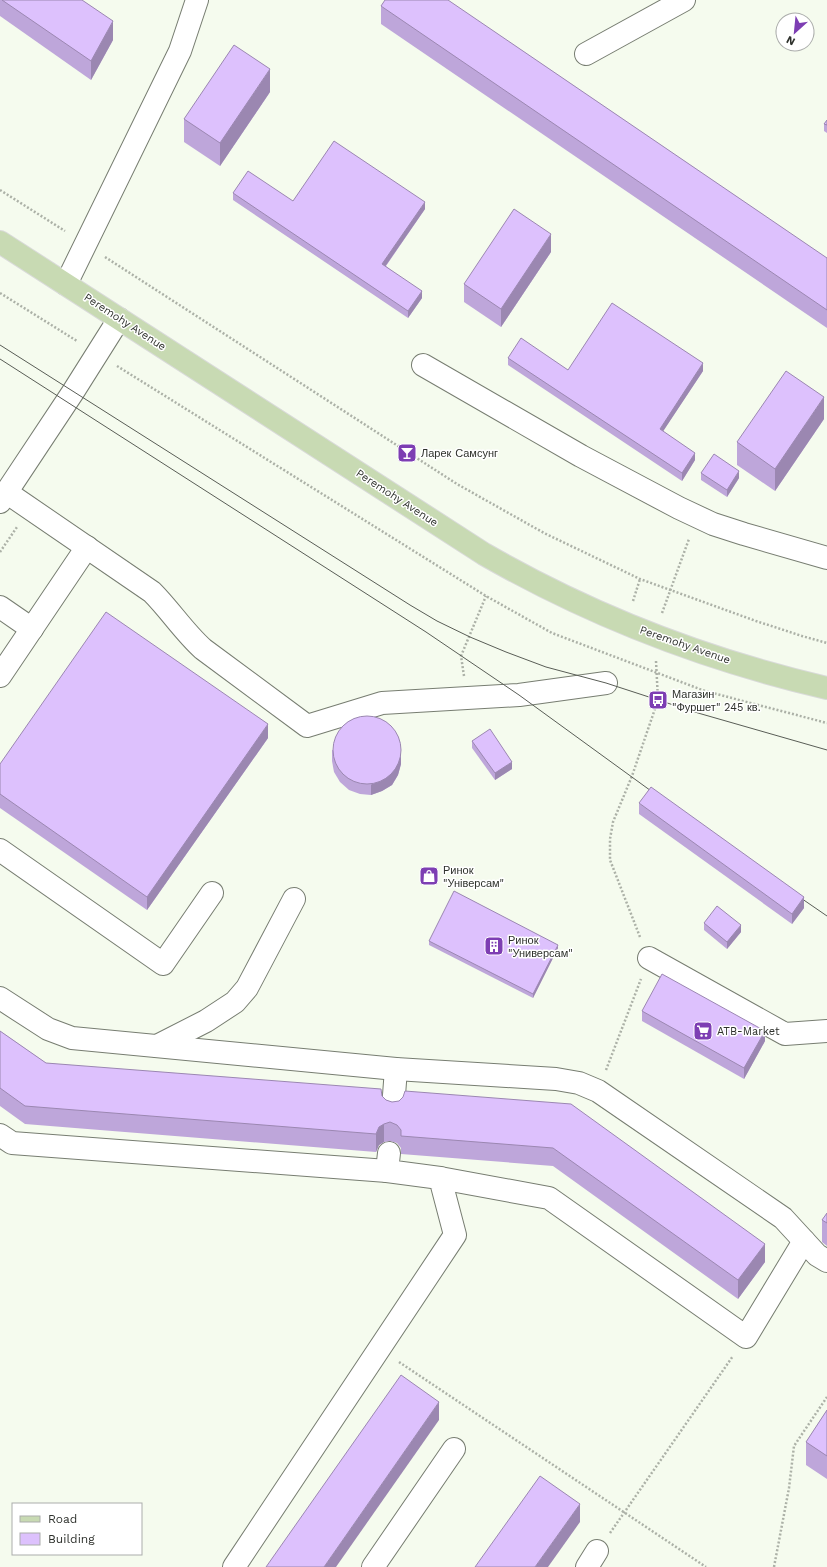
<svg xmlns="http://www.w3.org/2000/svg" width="827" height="1567" viewBox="0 0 827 1567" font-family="'Work Sans',sans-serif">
  <rect width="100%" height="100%" fill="#f5fbee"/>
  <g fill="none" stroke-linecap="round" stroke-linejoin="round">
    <g stroke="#777d71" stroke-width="24">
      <g id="minor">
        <polyline points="586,54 684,0"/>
        <polyline points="66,284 180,51 197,0"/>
        <polyline points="423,365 581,456 679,508 713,524 744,534 827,558"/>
        <path d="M 6,492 L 152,592 C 170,610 184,632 203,649 L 307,726 L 382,703 L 519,695 L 606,683"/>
        <polyline points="0,502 73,392 119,319"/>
        <polyline points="0,607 32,629"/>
        <polyline points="0,676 87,547"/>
        <polyline points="0,850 163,964 212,893"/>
        <polyline points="649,958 785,1034 827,1031"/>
        <polyline points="0,998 48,1029 72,1038 396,1069 556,1079 579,1083 598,1091 783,1218 817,1255 827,1261"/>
        <polyline points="157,1046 206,1021 235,1002 247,988 294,899"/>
        <polyline points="393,1108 396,1069"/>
        <polyline points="0,1135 12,1143 387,1171"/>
        <polyline points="440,1178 549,1198 746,1337 804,1241"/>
        <polyline points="234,1567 455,1235 440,1178 387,1171 389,1153"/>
        <polyline points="373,1567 454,1449"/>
        <polyline points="587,1567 597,1551"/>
      </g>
    </g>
    <g stroke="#d9dad9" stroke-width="24">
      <path id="major" d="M 0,242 L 484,554 C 592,616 706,660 827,688"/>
    </g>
    <g stroke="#acb1a7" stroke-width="2.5" stroke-dasharray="2 2" stroke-linecap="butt">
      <polyline points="0,190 65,231"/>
      <polyline points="105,257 457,484 544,533 640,579 756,621 802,636 827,643"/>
      <polyline points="0,293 77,341"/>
      <polyline points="117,366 486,596 552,633 705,691 827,723"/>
      <polyline points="0,552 17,527"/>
      <polyline points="633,601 640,579"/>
      <polyline points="662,613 689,539"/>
      <polyline points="464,676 461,656 486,596"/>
      <polyline points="640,937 610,860 610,839 613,822 632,776 658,700 656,661"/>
      <polyline points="606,1070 641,979"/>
      <polyline points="399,1362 706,1567"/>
      <polyline points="610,1533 733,1356"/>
      <polyline points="774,1567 789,1488 794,1446 827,1397"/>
    </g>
    <use href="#minor" stroke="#fff" stroke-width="22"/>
    <use href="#major" stroke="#c8dab3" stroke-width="22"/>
    <g stroke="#595d56" stroke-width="1">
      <polyline points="0,345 410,605 437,621 470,637 506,652 546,667 606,683 698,713 827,750"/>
      <polyline points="0,359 426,632 519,695 658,796"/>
      <polyline points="795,894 827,916"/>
    </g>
  </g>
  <g fill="#bea6da">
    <polygon points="0,0 82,0 113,40 91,80 0,16"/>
    <polygon points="381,6 827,258 827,328 381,24"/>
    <polygon points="270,92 220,166 184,142 184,119"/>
    <polygon points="827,120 827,133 824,131 824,124"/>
    <polygon points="233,193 293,201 425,209 386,266 422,298 408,318 233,200"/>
    <polygon points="551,252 501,327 464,302 464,284"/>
    <polygon points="508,358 568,370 703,371 663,431 695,460 682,481 508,365"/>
    <polygon points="824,419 775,491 737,465 737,442"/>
    <polygon points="701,473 739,478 727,497 701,480"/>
    <polygon points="268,738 147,910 0,808 0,764"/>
    <polygon points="472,741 512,769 495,780 472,748"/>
    <polygon points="332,750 401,764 398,775 392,785 382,791 371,795 360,794 349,790 340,782 334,772 332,761"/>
    <polygon points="639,803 804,908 792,924 639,814"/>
    <polygon points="704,923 741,932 727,949 704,930"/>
    <polygon points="429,941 558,948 533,998 429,945"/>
    <polygon points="642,1011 765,1041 744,1079 642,1021"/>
    <polygon points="0,1031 46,1063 382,1096 386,1100 392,1102 571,1104 765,1262 738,1299 553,1166 401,1154 401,1148 397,1143 390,1141 384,1142 379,1145 376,1152 25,1124 0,1106"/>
    <polygon points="827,1213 827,1246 822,1242 822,1220"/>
    <polygon points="827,1410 827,1479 806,1465 806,1442"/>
  </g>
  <g fill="#9b87b1">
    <polygon points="113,21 113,40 91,80 91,61"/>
    <polygon points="270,69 270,92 220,166 220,143"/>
    <polygon points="425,202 425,209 382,271 382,264"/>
    <polygon points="551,234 551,252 501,327 501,309"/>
    <polygon points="422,291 422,298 408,318 408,311"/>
    <polygon points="703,363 703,371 660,436 660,429"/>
    <polygon points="824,397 824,419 775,491 775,469"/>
    <polygon points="695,453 695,460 682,481 682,473"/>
    <polygon points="739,471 739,478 727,497 727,490"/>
    <polygon points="268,724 268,738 147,910 147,897"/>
    <polygon points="401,754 401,764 398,775 392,785 382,791 371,795 371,785"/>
    <polygon points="512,762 512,769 495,780 495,773"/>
    <polygon points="804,897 804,908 792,924 792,914"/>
    <polygon points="741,925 741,932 727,949 727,942"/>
    <polygon points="558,945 558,948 533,998 533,994"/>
    <polygon points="765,1031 765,1041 744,1079 744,1068"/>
    <polygon points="384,1124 384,1142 379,1145 376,1152 376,1134 379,1127"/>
    <polygon points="765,1244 765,1262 738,1299 738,1280"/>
    <polygon points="439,1402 439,1420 336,1567 324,1567"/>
    <polygon points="580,1504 580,1522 548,1567 535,1567"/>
  </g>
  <g fill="#ddc1fd" stroke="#9b87b1">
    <polygon points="2,0 82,0 113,21 91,61"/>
    <polygon points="385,0 448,0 827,258 827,310 381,6"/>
    <polygon points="234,45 270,69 220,143 184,119"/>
    <polygon points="827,120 827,125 824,124"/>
    <polygon points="334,141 425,202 382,264 422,291 408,311 233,193 248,171 293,201"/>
    <polygon points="514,209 551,234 501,309 464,284"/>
    <polygon points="612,303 703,363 660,429 695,453 682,473 508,358 521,338 568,370"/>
    <polygon points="786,371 824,397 775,469 737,442"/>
    <polygon points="714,454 739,471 727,490 701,473"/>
    <polygon points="106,612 268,724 147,897 0,794 0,764"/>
    <circle cx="367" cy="750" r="34"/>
    <polygon points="490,729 512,762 495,773 472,741"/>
    <polygon points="651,787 804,897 792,914 639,803"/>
    <polygon points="454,891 558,945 533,994 429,941"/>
    <polygon points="717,906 741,925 727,942 704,923"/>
    <polygon points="662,974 765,1031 744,1068 642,1011"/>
    <polygon points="0,1031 46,1063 381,1089 382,1096 386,1100 392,1102 399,1101 403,1097 405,1091 571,1104 765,1244 738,1280 553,1148 401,1136 401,1130 397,1125 390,1122 384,1124 379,1127 376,1134 25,1106 0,1088"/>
    <polygon points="827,1213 827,1223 822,1220"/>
    <polygon points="401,1375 439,1402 324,1567 266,1567"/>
    <polygon points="827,1410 827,1456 806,1442"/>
    <polygon points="540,1476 580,1504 535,1567 475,1567"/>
  </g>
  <defs>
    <g id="bar-square" transform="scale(1)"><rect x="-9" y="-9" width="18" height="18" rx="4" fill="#7d3eb3" stroke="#fff"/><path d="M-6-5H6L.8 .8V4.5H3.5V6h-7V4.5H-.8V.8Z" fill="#fff"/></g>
    <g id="bus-square" transform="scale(1)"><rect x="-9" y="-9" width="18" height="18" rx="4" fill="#7d3eb3" stroke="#fff"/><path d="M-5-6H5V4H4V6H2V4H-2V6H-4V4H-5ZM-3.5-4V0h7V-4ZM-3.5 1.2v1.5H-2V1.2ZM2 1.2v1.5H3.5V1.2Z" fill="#fff"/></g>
    <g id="shop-square" transform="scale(1)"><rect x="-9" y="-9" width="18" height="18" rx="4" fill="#7d3eb3" stroke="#fff"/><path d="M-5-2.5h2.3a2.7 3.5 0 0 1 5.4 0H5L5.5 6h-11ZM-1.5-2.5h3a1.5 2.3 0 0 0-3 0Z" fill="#fff"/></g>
    <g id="building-square" transform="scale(1)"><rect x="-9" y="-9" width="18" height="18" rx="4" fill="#7d3eb3" stroke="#fff"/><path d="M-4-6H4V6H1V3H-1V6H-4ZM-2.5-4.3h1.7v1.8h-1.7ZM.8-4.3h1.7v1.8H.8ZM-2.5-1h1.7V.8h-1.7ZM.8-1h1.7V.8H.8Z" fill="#fff"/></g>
    <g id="supermarket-square" transform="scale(1)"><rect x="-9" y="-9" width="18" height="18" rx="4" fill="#7d3eb3" stroke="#fff"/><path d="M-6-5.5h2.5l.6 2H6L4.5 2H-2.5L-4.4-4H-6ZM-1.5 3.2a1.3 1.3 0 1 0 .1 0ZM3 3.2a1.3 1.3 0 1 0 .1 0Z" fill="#fff"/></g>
  </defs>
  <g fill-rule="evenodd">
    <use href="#bar-square" x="407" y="453"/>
    <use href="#bus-square" x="658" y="700"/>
    <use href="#shop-square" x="429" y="876"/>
    <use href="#building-square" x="494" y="946"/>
    <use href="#supermarket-square" x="703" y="1031"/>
  </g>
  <g text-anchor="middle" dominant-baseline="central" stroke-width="3" stroke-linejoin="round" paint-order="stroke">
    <g font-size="11" fill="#2e312c" stroke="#fff">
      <text transform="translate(125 322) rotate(33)">Peremohy Avenue</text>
      <text transform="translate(397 498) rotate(33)">Peremohy Avenue</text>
      <text transform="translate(685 645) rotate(19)">Peremohy Avenue</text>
    </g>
    <g font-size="11" fill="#2e312c" stroke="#fff" text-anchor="start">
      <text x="421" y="453">Ларек Самсунг</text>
      <text x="672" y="694">Магазин<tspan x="672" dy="13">"Фуршет" 245 кв.</tspan></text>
      <text x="443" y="870">Ринок<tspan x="443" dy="13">"Універсам"</tspan></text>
      <text x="508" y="940">Ринок<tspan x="508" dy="13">"Универсам"</tspan></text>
      <text x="717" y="1031">ATB-Market</text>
    </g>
  </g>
  <rect x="12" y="1503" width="130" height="52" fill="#ffffff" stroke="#abadab"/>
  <rect x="20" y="1516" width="20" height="6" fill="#c8dab3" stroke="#abadab"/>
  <text x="48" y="1523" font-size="12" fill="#2e312c">Road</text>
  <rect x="20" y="1533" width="20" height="12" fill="#ddc1fd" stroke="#abadab"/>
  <text x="48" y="1543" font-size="12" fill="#2e312c">Building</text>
  <g transform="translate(795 32) rotate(207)"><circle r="19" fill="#ffffff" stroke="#abadab"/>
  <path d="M0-3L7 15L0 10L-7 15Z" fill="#7d3eb3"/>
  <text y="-6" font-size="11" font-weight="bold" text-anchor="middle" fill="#2e312c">N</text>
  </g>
</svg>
